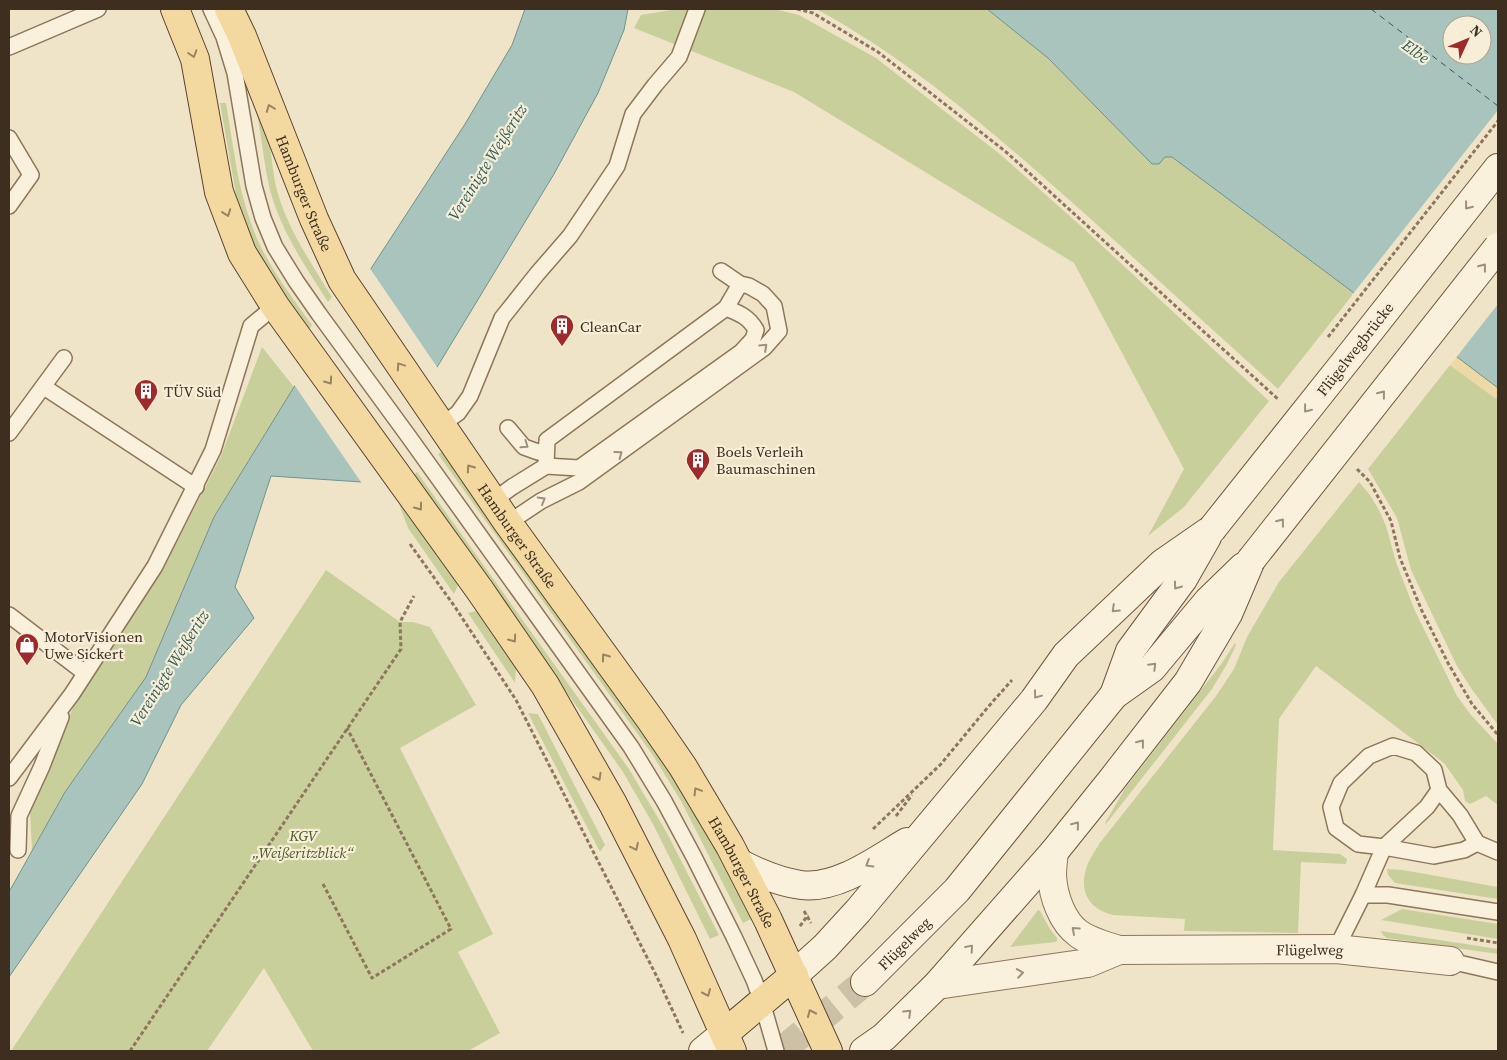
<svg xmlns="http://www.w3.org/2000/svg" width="1507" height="1060" viewBox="0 0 1507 1060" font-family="'Source Serif 4',serif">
  <rect width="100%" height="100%" fill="#f0e4c8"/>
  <g fill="#c9cf9b">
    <polygon points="677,9 774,9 799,15 876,58 1001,155 1082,227 1269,401 1184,507 1148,536 1184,469 1074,263 794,92 634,28 641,15"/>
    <path d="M 816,9 L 987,9 L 1048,58 L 1152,163 L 1165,157 L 1172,156 L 1354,293 L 1278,389 C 1199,318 1121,245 1041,175 C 971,114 898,53 816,9 Z"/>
    <path d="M 220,103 L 226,103 C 233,143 237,185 251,223 C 264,261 289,293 312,325 L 309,330 L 283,294 L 256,250 L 246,228 L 237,200 Z"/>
    <path d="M 266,113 C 269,135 271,159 275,182 C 284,224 310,261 332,297 L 328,302 C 305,266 281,231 270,190 C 264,165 262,139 257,114 Z"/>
    <polygon points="262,347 294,387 214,517 146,677 65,792 32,850 30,812 79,693 163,570 221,456"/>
    <polygon points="1450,365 1495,398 1498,398 1498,725 1471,688 1457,666 1411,570 1397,518 1368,469"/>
    <polygon points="443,451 663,762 697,814 751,919 743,923 681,801 652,754 438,454"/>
    <polygon points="417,472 629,769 667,833 719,935 710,939 654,826 623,772 413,475"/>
    <path d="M 1359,482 L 1370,495 L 1379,510 L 1386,526 L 1396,562 L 1415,611 L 1457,696 L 1471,715 L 1498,744 L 1498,805 L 1486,796 L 1470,804 L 1465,801 L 1463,790 L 1444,763 L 1316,666 L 1279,719 L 1273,850 L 1340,854 L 1347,859 L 1346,864 L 1301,862 L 1298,933 L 1184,931 L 1185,919 L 1113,915 C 1092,910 1080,895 1085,873 C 1087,862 1094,853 1099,844 L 1216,696 L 1234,669 L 1247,637 L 1279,582 Z"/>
    <polygon points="399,504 458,585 454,594 408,528"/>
    <polygon points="326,570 400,622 413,622 430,627 476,705 400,748 493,934 458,952 500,1033 468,1051 313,1051 264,968 207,1051 11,1051"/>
    <polygon points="476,611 516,669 515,683 468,613"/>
    <polygon points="1235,643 1236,645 1227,664 1212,689 1106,824 1105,823 1126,787 1222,663"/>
    <polygon points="528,713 538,714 605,845 600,852"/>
    <polygon points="1387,869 1403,870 1498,887 1498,899 1395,883 1388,875"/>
    <polygon points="1402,909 1498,924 1498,939 1381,920"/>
    <polygon points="1038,910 1040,911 1050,929 1057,938 1057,941 1055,942 1010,947"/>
    <polygon points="1381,931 1498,949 1498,954 1387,938 1383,935"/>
  </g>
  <polygon fill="#ecd9a5" points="1457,357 1498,388 1498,398 1495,398 1450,365"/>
  <g fill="#a9c4bc" stroke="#6f938a" fill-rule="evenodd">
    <polygon points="525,9 628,9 624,30 598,93 554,174 439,364 362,482 271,476 235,587 254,618 181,705 142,784 9,977 9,892 65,792 146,677 214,517 294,387 465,124 512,45"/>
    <path d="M 987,9 L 1498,9 L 1498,388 L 1457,357 L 1354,293 L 1172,157 L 1165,157 L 1159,164 L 1152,164 L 1048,58 ZM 1452,25 L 1482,25 L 1482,55 L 1452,55 Z"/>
  </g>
  <g fill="#f0e4c8">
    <polygon points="1498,110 1498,304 1455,359 1352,295"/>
    <polygon points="369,267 439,370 363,485 293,383"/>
  </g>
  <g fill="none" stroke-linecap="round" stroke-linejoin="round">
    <polyline stroke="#2f5d5a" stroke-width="1" stroke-dasharray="6 5" stroke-linecap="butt" points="1371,9 1498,106"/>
    <polyline stroke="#ccc0a6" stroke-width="28" stroke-dasharray="28 14" stroke-linecap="butt" points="781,1051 865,982"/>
    <g stroke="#8d765c" stroke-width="18">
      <g id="lane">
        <polyline points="211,9 224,37 235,73 254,186 263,218 275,247 296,281 319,314 409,437 631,747 664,801 694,857 734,937 754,980 762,1002 776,1051"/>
        <polyline points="9,47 98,9"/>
        <polyline points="9,138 31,175 9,206"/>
        <polyline points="44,387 196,487"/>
        <polyline points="440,426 458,413 470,396 502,318 537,274 570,236 617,166 633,114 655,85 679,57 697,9"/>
        <polyline points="508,428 524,447 538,452 546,450"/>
        <polyline points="9,433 64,358"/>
        <polyline points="546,466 547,440 726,308 740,284"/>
        <path d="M 493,501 L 512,487 L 546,466 L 579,468 L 741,352 L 753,339 L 756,330 C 749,317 739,313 726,308"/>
        <polyline points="508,523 541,501 579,482 764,348 779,331 774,306 763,294 749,286 740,284 721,271"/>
        <polyline points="9,615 85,673"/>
        <polyline points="9,778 72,694 155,566 213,450 251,326 275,306"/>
        <polyline points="1439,790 1427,807 1384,847 1358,844 1336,828 1331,807 1341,783 1369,756 1393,746 1416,753 1434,770 1439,790 1460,815 1477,843 1498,852"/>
        <polyline points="18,850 19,816 42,766 61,717"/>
        <polyline points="1363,895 1388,895 1498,912"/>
        <polyline points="1336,949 1363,895 1384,847 1434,856 1464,850 1477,843"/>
        <polyline points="1450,961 1498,972"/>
      </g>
    </g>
    <g stroke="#8d765c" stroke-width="30">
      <g id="street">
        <path id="s1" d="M 1054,852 C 1053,860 1052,868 1052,875 C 1053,896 1062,922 1079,934 C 1091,942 1105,946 1119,950 L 1336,949 L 1450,961"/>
        <polyline points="937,985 1088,963 1119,950"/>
      </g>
    </g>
    <g stroke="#6f573f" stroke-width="30">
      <g id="secondary">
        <polyline points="1349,357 1498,168"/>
        <polyline points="1114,695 1130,651 1183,579 1207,537"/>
        <path d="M 739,863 C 758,873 779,882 801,885 C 837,890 878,859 907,842"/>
        <polyline points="794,975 825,947 858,911 1034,700 1066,655 1163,563 1212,529"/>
        <path id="s2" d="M 865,982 L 957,890 L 1114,695 L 1152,668 L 1208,601 L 1243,567"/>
        <polyline points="703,1051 725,1033"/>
        <polyline points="864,1051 884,1037 937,985 1054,852 1111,781 1188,682 1228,614 1251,560"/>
      </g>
    </g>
    <g stroke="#5b4430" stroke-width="30">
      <g id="primary">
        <polyline points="175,9 195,59 219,192 242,253 275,306 479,589 545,685 613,804 682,939 732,1051"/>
        <path id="s3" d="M 229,9 L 242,36 L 314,219 L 342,280 L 508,523 L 650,719 L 683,767 L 730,846 L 768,920 L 828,1051"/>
        <polyline points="725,1033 794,975"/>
      </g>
    </g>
    <g stroke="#8d765c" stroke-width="3" stroke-dasharray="4 2.5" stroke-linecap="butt">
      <polyline points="797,9 813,13 878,52 1005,151 1279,400"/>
      <polyline points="1357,469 1370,482 1391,521 1400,558 1422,611 1448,663 1472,704 1498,735"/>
      <polyline points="410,544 455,607 516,700 657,977 683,1033"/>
      <polyline points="896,816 912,795"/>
      <polyline points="873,829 941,764 988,707 1012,680"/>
      <polyline points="323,884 372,978 451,929 347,728"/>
      <polyline points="804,911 811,923"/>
      <polyline points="800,926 808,915"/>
      <polyline points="1467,938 1498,943"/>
      <polyline points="130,1051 401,649 400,622 414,596"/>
    </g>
    <use href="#lane" stroke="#faf1dc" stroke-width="15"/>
    <use href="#street" stroke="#faf1dc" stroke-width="28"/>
    <use href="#secondary" stroke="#faf1dc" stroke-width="28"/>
    <use href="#primary" stroke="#f3d9a0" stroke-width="28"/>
    <g stroke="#6f573f" stroke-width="30" stroke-linecap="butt">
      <g id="secondary-bridge">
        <polyline points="1212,529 1349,357"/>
        <polyline points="1251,560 1498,247"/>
      </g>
    </g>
    <polyline stroke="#8d765c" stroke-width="3" stroke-dasharray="4 2.5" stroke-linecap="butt" points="1328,337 1498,121"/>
    <use href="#secondary-bridge" stroke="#faf1dc" stroke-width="28"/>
  </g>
  <defs><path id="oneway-chevron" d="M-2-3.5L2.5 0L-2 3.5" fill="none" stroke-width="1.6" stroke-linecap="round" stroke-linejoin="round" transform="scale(1.25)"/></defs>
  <g stroke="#988460">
    <use href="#oneway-chevron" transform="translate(193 54) rotate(72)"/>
    <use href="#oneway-chevron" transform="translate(270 108) rotate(-111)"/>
    <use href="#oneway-chevron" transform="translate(227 213) rotate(70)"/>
    <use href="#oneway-chevron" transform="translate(400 366) rotate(-124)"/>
    <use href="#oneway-chevron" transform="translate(329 381) rotate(55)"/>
    <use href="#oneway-chevron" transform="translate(470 468) rotate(-125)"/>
    <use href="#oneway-chevron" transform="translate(419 507) rotate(54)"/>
    <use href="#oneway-chevron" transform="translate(513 639) rotate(55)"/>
    <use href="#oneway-chevron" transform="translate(605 657) rotate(-126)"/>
    <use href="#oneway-chevron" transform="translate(598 777) rotate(60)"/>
    <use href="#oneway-chevron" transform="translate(697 791) rotate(-121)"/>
    <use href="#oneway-chevron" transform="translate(635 847) rotate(64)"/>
    <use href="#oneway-chevron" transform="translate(707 993) rotate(66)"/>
    <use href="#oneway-chevron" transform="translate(811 1013) rotate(-114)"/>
  </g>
  <g stroke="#9c907e">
    <use href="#oneway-chevron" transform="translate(1468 206) rotate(128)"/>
    <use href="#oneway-chevron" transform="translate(1483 267) rotate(-52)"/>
    <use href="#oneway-chevron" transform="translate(764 347) rotate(-43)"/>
    <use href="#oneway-chevron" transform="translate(1382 394) rotate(-52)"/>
    <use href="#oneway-chevron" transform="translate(1307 409) rotate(128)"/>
    <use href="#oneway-chevron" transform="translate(525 445) rotate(35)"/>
    <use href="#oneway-chevron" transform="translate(619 454) rotate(-36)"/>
    <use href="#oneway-chevron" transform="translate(542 500) rotate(-30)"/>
    <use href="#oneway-chevron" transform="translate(1281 522) rotate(-52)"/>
    <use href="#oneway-chevron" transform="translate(1177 586) rotate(126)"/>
    <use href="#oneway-chevron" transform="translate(1115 609) rotate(136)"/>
    <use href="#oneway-chevron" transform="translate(1153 666) rotate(-45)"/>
    <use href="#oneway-chevron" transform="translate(1037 695) rotate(127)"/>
    <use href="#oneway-chevron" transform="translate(1141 743) rotate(-52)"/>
    <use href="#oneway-chevron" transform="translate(1076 825) rotate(-51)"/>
    <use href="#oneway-chevron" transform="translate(869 864) rotate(149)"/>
    <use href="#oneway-chevron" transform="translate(1075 930) rotate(-138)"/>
    <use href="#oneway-chevron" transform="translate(970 948) rotate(-49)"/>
    <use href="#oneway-chevron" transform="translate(1020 973) rotate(-9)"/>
    <use href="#oneway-chevron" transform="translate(908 1013) rotate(-44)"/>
  </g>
  <defs>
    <g id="building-pin" transform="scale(1.25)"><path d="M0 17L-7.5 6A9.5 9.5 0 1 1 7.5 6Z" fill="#9e2a2b" stroke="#f7eed8"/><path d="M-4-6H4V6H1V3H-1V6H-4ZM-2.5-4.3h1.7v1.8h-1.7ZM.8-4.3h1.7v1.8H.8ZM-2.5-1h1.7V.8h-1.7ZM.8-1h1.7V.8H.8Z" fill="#fff"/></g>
    <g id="shop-pin" transform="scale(1.25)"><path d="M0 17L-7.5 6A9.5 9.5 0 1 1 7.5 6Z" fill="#9e2a2b" stroke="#f7eed8"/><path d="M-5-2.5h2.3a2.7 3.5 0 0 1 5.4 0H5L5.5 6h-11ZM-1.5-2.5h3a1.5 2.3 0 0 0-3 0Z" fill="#fff"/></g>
  </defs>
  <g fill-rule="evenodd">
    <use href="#building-pin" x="562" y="326"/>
    <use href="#building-pin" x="146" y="391"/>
    <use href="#building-pin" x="698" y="460"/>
    <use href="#shop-pin" x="27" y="645"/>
  </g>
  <g text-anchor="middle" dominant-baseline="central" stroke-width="4.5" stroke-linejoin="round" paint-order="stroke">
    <g font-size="15" fill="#3d2e20" stroke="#f7eed8">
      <text stroke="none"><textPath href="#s3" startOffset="199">Hamburger Straße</textPath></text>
      <text transform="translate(1355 349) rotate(-52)">Flügelwegbrücke</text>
      <text stroke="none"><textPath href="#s3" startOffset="604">Hamburger Straße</textPath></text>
      <text stroke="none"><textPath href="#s3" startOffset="1009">Hamburger Straße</textPath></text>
      <text stroke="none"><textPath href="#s2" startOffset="55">Flügelweg</textPath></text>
      <text stroke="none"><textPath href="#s1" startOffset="324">Flügelweg</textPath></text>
    </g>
    <g font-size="15" fill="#3d2e20" stroke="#f7eed8" text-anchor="start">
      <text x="580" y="326">CleanCar</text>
      <text x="164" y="391">TÜV Süd</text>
      <text x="716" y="451">Boels Verleih<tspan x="716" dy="17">Baumaschinen</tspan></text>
      <text x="44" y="636">MotorVisionen<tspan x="44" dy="17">Uwe Sickert</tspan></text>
    </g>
    <g font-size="15" font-style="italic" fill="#4d5a26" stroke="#f7eed8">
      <text x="303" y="835">KGV<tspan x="303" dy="17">„Weißeritzblick“</tspan></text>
    </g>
    <g font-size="16" font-style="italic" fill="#2f5d5a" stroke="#f7eed8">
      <text transform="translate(1416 51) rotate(36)">Elbe</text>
      <text transform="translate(487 162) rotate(-58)">Vereinigte Weißeritz</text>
      <text transform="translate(169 668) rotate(-58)">Vereinigte Weißeritz</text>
    </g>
  </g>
  <rect width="1507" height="1060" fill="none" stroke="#3d2e20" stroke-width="20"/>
  <g transform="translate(1467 40) rotate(46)"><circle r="24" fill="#f7eed8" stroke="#ada18e"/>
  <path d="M0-4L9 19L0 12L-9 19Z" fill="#9e2a2b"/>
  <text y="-8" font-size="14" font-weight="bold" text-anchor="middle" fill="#3d2e20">N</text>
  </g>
</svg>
